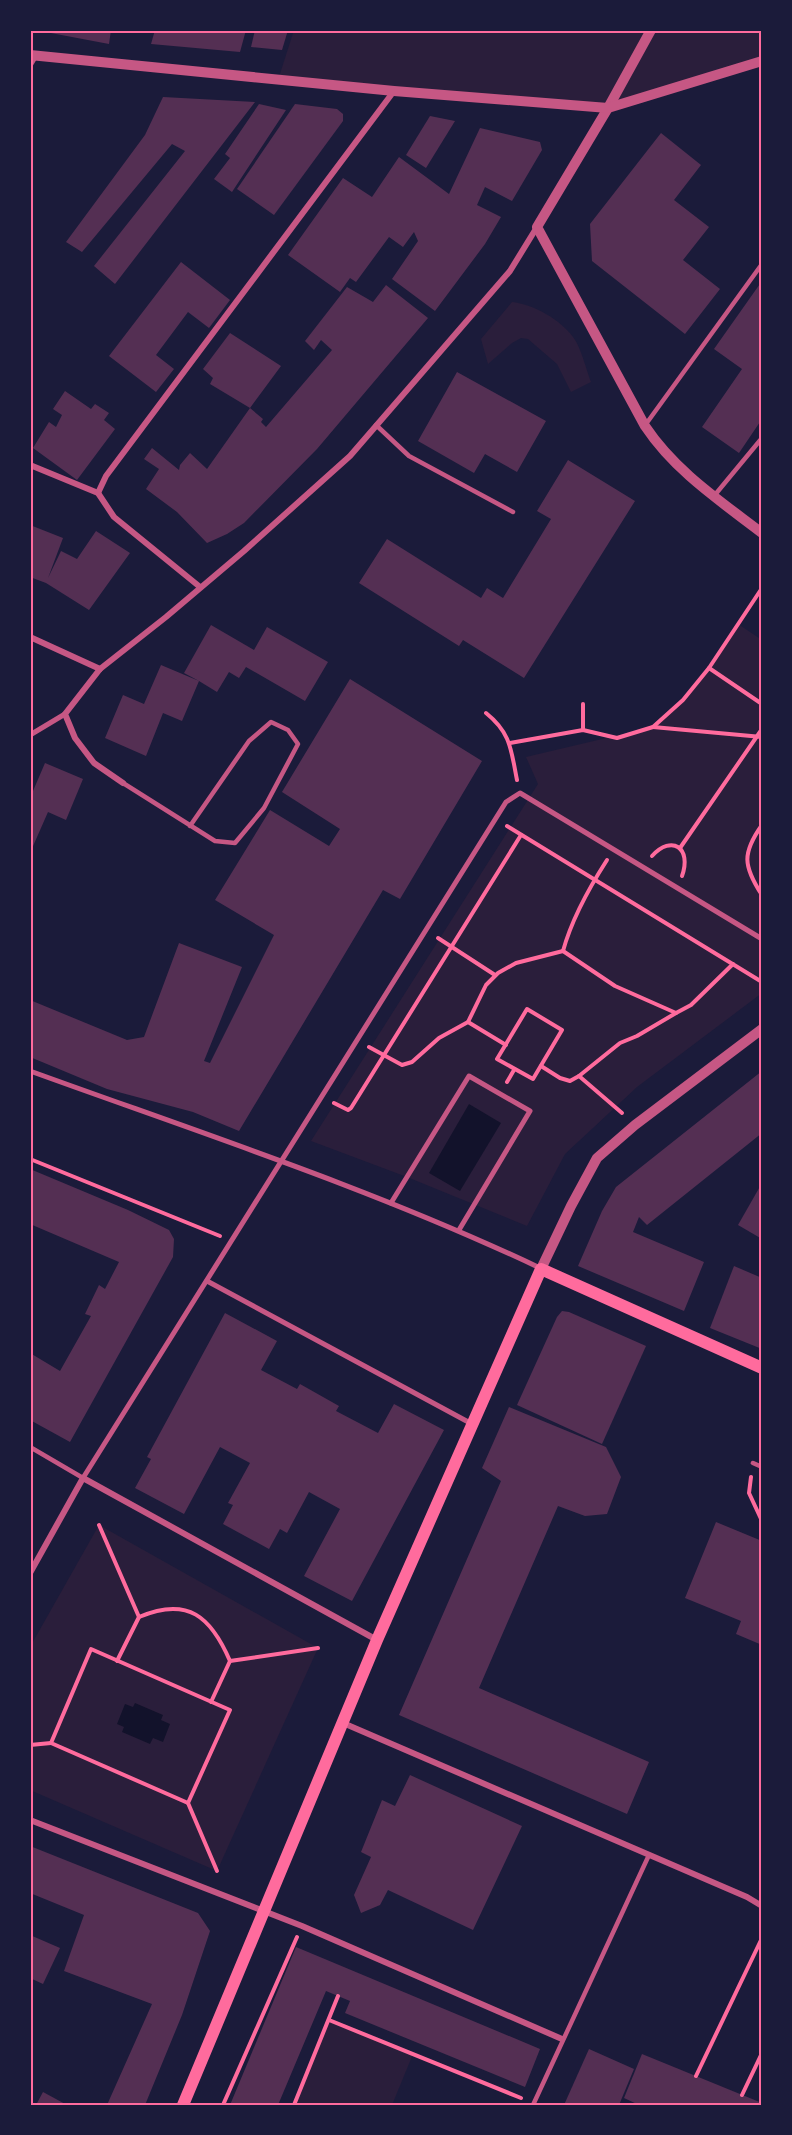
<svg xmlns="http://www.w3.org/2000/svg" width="792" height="2135" viewBox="0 0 792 2135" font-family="Raleway,sans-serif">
  <rect width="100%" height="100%" fill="#1b1b3a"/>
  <g fill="#2a1e3b">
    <polygon points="294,30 762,30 762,58 608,108 278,80"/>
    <path d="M 512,302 C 533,304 561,320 573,337 C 581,347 586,369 591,382 L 571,392 L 557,364 L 528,339 L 521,338 L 512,343 L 488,364 L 481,339 Z"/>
    <polygon points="738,624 762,640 762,993 637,1087 565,1154 527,1226 407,1177 311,1141 538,784 526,757 653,727 683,700 709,668"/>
    <polygon points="99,1525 318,1648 217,1871 30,1790 30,1647"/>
    <polygon points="329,2020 413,2054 392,2105 294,2105"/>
  </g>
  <g fill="#12122b">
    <polygon points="469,1104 501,1123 460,1191 429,1173"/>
    <polygon points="135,1703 163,1715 161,1720 170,1724 163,1742 153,1738 150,1744 122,1732 124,1727 117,1724 125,1704 133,1707"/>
  </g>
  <g fill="#542f53">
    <polygon points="35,30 111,30 109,44"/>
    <polygon points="155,30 246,30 240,52 151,44"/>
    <polygon points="255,30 288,30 282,50 251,47"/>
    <polygon points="163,97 255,102 115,284 94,266 185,151 172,144 82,252 66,242 145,135"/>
    <polygon points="259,104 286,110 232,192 214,179 230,158 225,154"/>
    <polygon points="295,104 337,109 343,114 343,121 274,215 237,189"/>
    <polygon points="430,116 455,121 426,168 406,155"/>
    <polygon points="480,128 540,142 542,150 512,201 485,187 477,205 501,217 485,244 435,311 392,279 418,241 414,232 403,247 389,237 356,282 350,278 340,292 288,255 343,178 372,197 399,157 449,194"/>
    <polygon points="661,133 701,165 674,200 709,227 683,260 720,289 685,334 592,261 590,224"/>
    <polygon points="181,262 230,300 209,328 188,312 156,355 174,369 156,392 109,356"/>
    <polygon points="762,281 762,419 739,453 702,427 742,369 714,349"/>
    <polygon points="386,285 428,318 317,449 244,523 227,534 207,543 177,512 146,489 159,469 144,459 152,448 179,470 180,465 190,453 207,469 250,408 263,419 261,422 266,427 332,350 321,340 314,350 305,341 347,287 373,302"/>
    <polygon points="230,333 281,366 250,408 210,384 213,378 203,369"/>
    <polygon points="457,372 546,421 517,472 485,454 474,473 418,441"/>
    <polygon points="65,391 91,409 95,404 109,413 104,420 115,429 77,480 33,448 49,422 56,427 62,415 53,409"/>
    <polygon points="568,460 635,501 524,678 463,640 459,646 359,583 387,539 481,598 487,588 503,598 551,519 537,511"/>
    <polygon points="30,525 63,538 48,578 61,551 77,559 96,531 130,553 89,610 46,583 30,577"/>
    <polygon points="211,625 254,650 267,627 328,662 305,701 246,667 239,678 229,672 217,692 199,681 182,721 163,713 146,756 105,738 123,695 144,704 161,665 199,681 184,673"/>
    <polygon points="350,679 482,761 400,899 383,890 239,1131 193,1112 107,1089 30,1057 30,1000 127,1040 144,1037 179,943 242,967 204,1061 210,1063 274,935 215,900 270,810 329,846 340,829 282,792"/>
    <polygon points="45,763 83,779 66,820 48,812 30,853 30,798"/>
    <polygon points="762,1071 762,1133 647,1225 639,1217 633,1232 704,1262 684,1311 578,1266 602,1211 616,1187"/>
    <polygon points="30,1169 128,1210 169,1230 174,1239 173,1257 70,1442 30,1420 30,1353 60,1371 91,1316 85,1314 99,1285 105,1289 119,1262 30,1224"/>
    <polygon points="762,1183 762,1239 738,1225"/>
    <polygon points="734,1266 762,1278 762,1349 710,1328"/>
    <polygon points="562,1311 569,1312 646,1346 602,1444 517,1405 557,1317"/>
    <polygon points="225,1313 277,1341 261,1370 297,1389 300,1384 339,1406 336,1411 378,1433 394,1404 444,1430 352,1601 304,1576 340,1509 309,1492 287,1533 280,1529 269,1549 223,1524 233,1505 228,1503 250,1463 220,1447 184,1514 135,1488 151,1459 147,1457"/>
    <polygon points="509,1407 606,1447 621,1477 607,1514 585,1516 558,1506 479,1688 649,1762 627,1814 399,1715 501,1481 482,1468"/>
    <polygon points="716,1522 762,1541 762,1645 736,1634 741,1621 685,1598"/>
    <polygon points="410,1775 522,1826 473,1930 388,1890 380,1905 361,1913 354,1895 371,1857 361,1852 382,1800 395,1806"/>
    <polygon points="30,1846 198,1913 210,1931 182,2015 145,2105 107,2105 152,2004 64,1971 84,1915 30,1893"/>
    <polygon points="30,1935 60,1948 43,1984 30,1978"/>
    <polygon points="296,1947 540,2049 525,2087 345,2013 350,2001 326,1991 278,2105 230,2105"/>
    <polygon points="589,2049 634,2069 619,2105 564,2105"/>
    <polygon points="642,2054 762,2103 762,2105 639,2105 624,2098"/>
    <polygon points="43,2092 67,2105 36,2105"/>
  </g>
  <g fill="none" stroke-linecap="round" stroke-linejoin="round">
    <g stroke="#ff6b9d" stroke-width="4">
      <polyline points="709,668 762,588"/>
      <path d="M 486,713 C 511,733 511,750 517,780"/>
      <polyline points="653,727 762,737"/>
      <polyline points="583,730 583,704"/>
      <polyline points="510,743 583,730 617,738 653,727 683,700 709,668 762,704"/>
      <path d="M 762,825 C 742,853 743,866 762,895"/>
      <polyline points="507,826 762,982"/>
      <polyline points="680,848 762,729"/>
      <path d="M 652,856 C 672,834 692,848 682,876"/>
      <polyline points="438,938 495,975"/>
      <polyline points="563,951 615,986 676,1013 691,1005 733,964"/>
      <path d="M 563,951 C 572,918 589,888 607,860"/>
      <polygon points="527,1009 562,1030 533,1079 497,1059"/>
      <polyline points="468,1022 506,1045"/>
      <polyline points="369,1047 402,1065 412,1062 439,1038 468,1022 486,985 498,973 516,963 563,951"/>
      <polyline points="541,1066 560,1078 570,1081 579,1076 620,1043 637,1036 676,1013"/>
      <polyline points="579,1076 622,1113"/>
      <polyline points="507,1082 514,1070"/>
      <polyline points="334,1103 348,1110 351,1108 521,835"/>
      <polyline points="30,1159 220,1236"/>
      <polyline points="751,1477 749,1493 762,1521"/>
      <path d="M 99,1525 L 139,1617 C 188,1596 211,1617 230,1661 L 318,1648"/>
      <polygon points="91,1649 230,1710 188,1803 51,1743"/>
      <polyline points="117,1661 139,1617"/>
      <polyline points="211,1702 230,1661"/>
      <polyline points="30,1745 51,1743"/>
      <polyline points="188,1803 217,1871"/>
      <polyline points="329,2020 521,2098"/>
      <polyline points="696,2076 762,1938"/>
      <polyline points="742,2095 762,2053"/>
      <polyline points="223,2105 297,1937"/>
      <polyline points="294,2105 338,1996"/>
    </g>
    <g stroke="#c65784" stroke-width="4.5">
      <polyline points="30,66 36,56"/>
      <polyline points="646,424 762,264"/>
      <polyline points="376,425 409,456 513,512"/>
      <polyline points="714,496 762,438"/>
      <polyline points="123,783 215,841 235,843 264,808 298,744 288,730 271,722 249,741 190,826"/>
      <polyline points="30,1447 83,1478"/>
      <polyline points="753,1463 762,1467"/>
      <polyline points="533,2105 649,1855"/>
    </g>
    <g stroke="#c65784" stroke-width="5">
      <polyline points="30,735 65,714"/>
      <path d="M 30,1071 C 201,1133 376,1190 540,1268"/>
      <polyline points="391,1203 469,1076 530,1111 459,1230"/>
      <polyline points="207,1281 472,1424"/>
      <polyline points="83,1478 506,802 520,793 762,939"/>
    </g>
    <g stroke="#c65784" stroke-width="6">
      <polyline points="30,465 98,493 114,517 200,587"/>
      <polyline points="98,493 106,476 394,91"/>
      <polyline points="30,637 100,669"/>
      <polyline points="123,783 94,763 75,738 65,714 100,669 166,617 244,551 350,456 510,271 537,227"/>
      <polyline points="30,1573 83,1478 377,1640"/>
      <polyline points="343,1723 747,1897 762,1906"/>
      <polyline points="30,1820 302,1926 562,2039"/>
    </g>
    <g stroke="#c65784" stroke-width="10">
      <path d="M 651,30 L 608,108 L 537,227 L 645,426 C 675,471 719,500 762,533"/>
      <polyline points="30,55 394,91 608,108 762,61"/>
      <polyline points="541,1269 571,1206 597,1158 635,1125 762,1029"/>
    </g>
    <polyline stroke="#ff6b9d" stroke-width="12" points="183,2105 377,1640 541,1269 762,1368"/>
  </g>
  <rect width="792" height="2135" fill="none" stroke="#1b1b3a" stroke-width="63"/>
  <rect x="32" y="32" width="728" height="2072" fill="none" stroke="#ff6b9d" stroke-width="2"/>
</svg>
